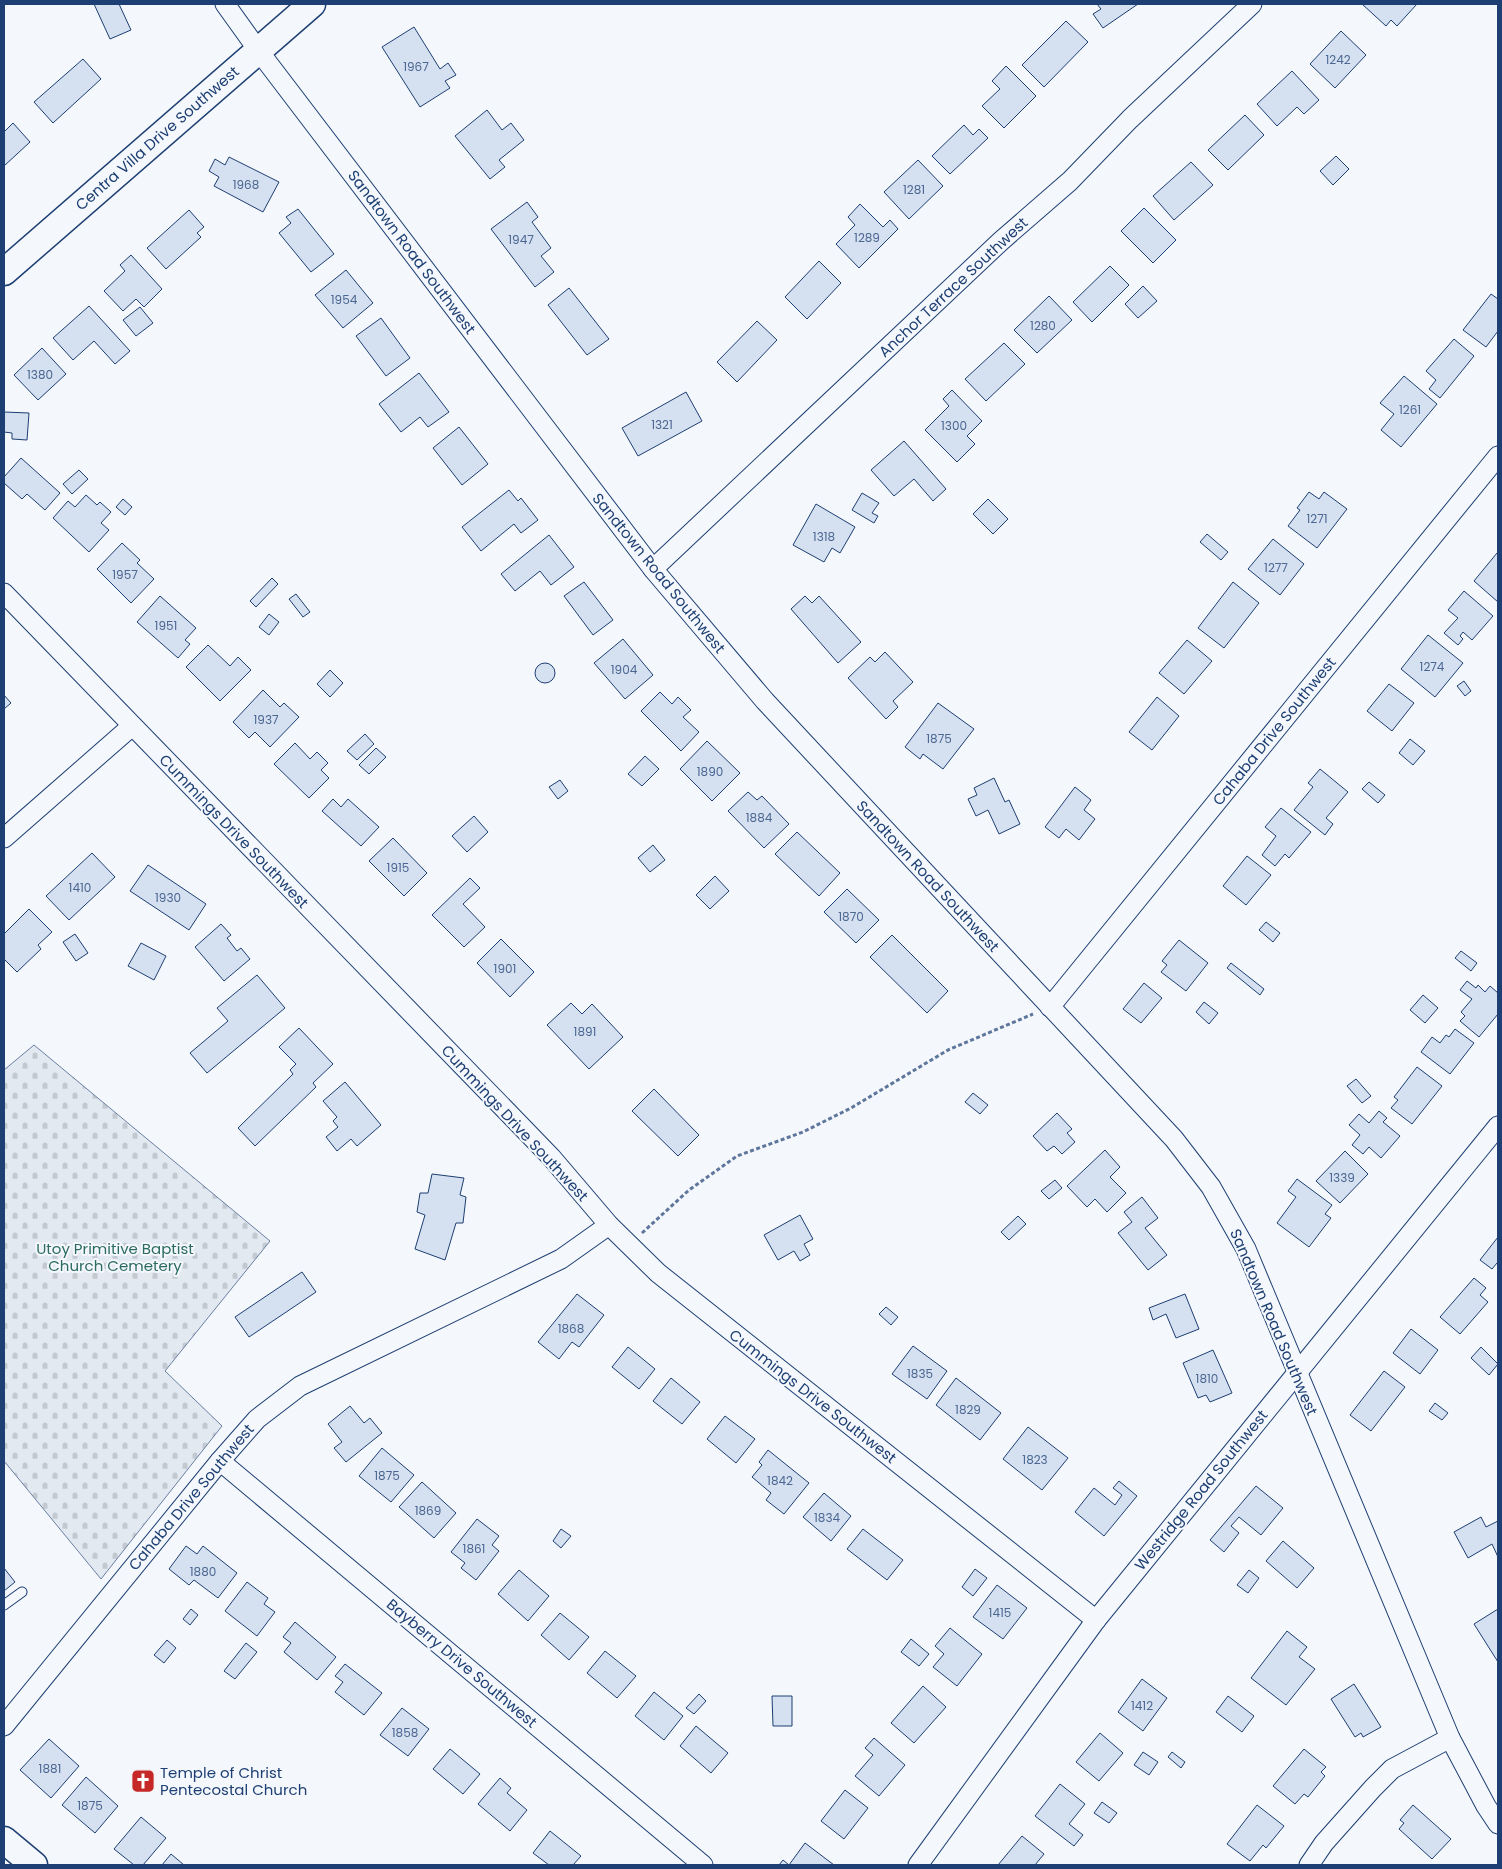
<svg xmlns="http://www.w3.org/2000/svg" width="1502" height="1869" viewBox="0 0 1502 1869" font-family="Poppins,sans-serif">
  <defs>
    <pattern id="cemetery-stones" width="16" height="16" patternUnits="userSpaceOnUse" patternTransform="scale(1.25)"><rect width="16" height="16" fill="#e3e9f0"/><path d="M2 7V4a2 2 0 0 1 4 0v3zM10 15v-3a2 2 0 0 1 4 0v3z" fill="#c2c9d1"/></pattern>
  </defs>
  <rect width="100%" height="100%" fill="#f4f7fb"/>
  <polygon fill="url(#cemetery-stones)" stroke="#687fa3" points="34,1045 270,1241 165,1371 222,1426 101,1579 4,1461 4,1070"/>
  <g fill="#d5e0f0" stroke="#1d3f73">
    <polygon points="94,4 119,4 131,30 110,39"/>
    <polygon points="1097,4 1138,4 1103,28 1093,14 1101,9"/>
    <polygon points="1362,4 1417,4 1397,26 1391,20 1386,26"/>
    <polygon points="1066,21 1088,42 1044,87 1022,65"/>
    <polygon points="414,27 440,69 448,63 456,75 445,81 450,88 420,107 382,47"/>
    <polygon points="1341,31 1366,55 1335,88 1310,64"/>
    <polygon points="83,59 101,79 53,123 34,102"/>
    <polygon points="1006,66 1036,96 1004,128 982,106 1000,89 992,81"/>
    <polygon points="1292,71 1319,100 1304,114 1297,107 1277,126 1257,104"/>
    <polygon points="487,110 502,130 511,123 524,140 499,160 505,167 490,179 455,136"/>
    <polygon points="1245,115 1264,135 1228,170 1208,150"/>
    <polygon points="13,123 30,142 4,166 4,132"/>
    <polygon points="964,125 973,135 979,129 988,138 950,174 932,156"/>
    <polygon points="1336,156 1349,169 1333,185 1320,171"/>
    <polygon points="229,157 279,182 263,212 214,186 219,177 209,171 215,159 225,165"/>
    <polygon points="918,160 943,186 909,219 884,192"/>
    <polygon points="1191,162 1213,185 1174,220 1153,196"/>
    <polygon points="527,202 538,217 532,222 551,248 541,256 554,272 535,287 491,229"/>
    <polygon points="860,204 883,227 890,220 898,229 859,268 836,244 855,225 848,217"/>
    <polygon points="1144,208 1176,240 1153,263 1121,231"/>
    <polygon points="298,209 334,254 311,272 279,233 291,223 286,217"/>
    <polygon points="189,210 204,227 197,233 201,237 166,269 147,248"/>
    <polygon points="131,255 162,289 144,307 136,299 123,311 104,291 125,271 120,265"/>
    <polygon points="819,261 841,283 807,319 785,297"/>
    <polygon points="1110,266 1129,285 1092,322 1073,302"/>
    <polygon points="346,270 373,303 343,328 315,295"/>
    <polygon points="1143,286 1157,301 1138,318 1125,304"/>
    <polygon points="569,288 609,339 587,355 548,305"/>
    <polygon points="1491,294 1498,299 1498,331 1486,347 1463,330"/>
    <polygon points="1049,296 1072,320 1037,353 1014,330"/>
    <polygon points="89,306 130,351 115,364 94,341 73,360 53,338"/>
    <polygon points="140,307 153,323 136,336 123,320"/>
    <polygon points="381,318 410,358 386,376 356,336"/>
    <polygon points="757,321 777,340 737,382 717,362"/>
    <polygon points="1454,339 1474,356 1440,398 1429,389 1436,380 1426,371"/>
    <polygon points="1004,343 1025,364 986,401 965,379"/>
    <polygon points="42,348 66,374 38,400 14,375"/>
    <polygon points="419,373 449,412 428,427 420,417 401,432 379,404"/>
    <polygon points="1404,376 1437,404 1401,447 1381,430 1394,414 1380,403"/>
    <polygon points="952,390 982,421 967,436 975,444 957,462 925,430 949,406 943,399"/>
    <polygon points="686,392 702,421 638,456 622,428"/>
    <polygon points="4,412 29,413 27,440 12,439 12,433 4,432"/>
    <polygon points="459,427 488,464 462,485 433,448"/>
    <polygon points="904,441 946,489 933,501 914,479 894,496 871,470"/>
    <polygon points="21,458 60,493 45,510 27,494 22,499 4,483 4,477"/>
    <polygon points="79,470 88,479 72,494 63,484"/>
    <polygon points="509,490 518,501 521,498 538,520 521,533 514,524 481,551 462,527"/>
    <polygon points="1309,492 1319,499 1324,492 1347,509 1317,548 1288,526 1300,510 1297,508"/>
    <polygon points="862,493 879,503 872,513 878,516 874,523 852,510"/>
    <polygon points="86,495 97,505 100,502 111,512 101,523 109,530 89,552 53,518 68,501 75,507"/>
    <polygon points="123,499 132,507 125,515 116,507"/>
    <polygon points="988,499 1008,519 993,534 973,514"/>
    <polygon points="816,504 855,527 840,553 832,548 824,562 793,545"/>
    <polygon points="1207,534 1228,552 1221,560 1200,542"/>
    <polygon points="549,535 574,567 551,585 540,571 515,591 501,574"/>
    <polygon points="1273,539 1304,564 1280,595 1248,569"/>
    <polygon points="122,543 140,560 137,563 154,579 131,603 97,569"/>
    <polygon points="1497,553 1498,554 1498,602 1474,581"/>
    <polygon points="272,578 278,584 256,607 250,601"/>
    <polygon points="584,582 613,620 593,635 564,596"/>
    <polygon points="1233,582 1259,603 1224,648 1198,628"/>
    <polygon points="1464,591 1493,616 1472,640 1463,632 1460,636 1463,639 1458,645 1444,633 1458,618 1448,610"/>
    <polygon points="296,594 310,612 303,617 289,599"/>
    <polygon points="160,596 196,628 185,640 190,644 178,658 137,622"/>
    <polygon points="805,596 812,603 819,596 861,642 838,663 791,609"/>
    <polygon points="269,614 279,622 269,635 259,627"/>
    <polygon points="1428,635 1463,663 1435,697 1401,669"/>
    <polygon points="623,639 653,675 625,699 594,663"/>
    <polygon points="1187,640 1212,661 1184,694 1159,673"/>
    <polygon points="208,645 230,666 238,657 251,670 220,701 186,667"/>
    <polygon points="885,652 913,682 893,701 898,707 886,719 848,678 870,657 875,662"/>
    <circle cx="545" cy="673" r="10"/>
    <polygon points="330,670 343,683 330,697 317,684"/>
    <polygon points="1464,681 1471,691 1465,696 1457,686"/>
    <polygon points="1389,684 1414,703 1392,731 1367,711"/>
    <polygon points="263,690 280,707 284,703 299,717 270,747 255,732 249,738 233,722"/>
    <polygon points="660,692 672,704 678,697 691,710 683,717 699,732 681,751 641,711"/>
    <polygon points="4,695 11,703 4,709"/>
    <polygon points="1157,697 1179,716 1152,750 1129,732"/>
    <polygon points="938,703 974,729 943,769 923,754 920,759 905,747"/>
    <polygon points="365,734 374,744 357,760 347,751"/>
    <polygon points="1410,739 1425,751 1413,765 1399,753"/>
    <polygon points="707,741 740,773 712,801 680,769"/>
    <polygon points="295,743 310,759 317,752 328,763 321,770 329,778 309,798 274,764"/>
    <polygon points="376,748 386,757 369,774 359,765"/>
    <polygon points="645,756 659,769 642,786 628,774"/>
    <polygon points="1320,769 1348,792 1326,818 1333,824 1325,835 1294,810 1313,787 1308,783"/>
    <polygon points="994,778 1005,802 1009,800 1020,824 999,834 988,810 976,816 968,799 977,795 974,788"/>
    <polygon points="560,780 568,791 558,799 549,787"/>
    <polygon points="1369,782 1385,795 1378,803 1362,789"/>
    <polygon points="1075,787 1091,800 1084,810 1095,819 1079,840 1066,829 1059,838 1045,827"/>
    <polygon points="748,792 757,800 762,796 789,824 764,848 728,811"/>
    <polygon points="333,799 341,807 348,799 379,827 361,846 322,811"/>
    <polygon points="1281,808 1311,832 1289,858 1285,854 1275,866 1262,855 1276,836 1265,827"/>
    <polygon points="474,816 488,832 467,852 452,836"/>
    <polygon points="797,832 840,873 819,896 775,854"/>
    <polygon points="393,838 427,873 404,896 369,861"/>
    <polygon points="653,845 665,860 650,872 638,858"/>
    <polygon points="92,853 115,877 69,920 46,896"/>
    <polygon points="1247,856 1271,875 1246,905 1223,886"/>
    <polygon points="148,865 206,904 189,930 130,891"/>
    <polygon points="715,876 729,891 710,909 696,895"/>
    <polygon points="470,878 480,888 463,904 485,927 464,947 432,915"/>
    <polygon points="847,889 879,920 856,943 824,912"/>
    <polygon points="29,909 52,932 38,945 41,949 17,972 4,959 4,934"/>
    <polygon points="1266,922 1280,933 1273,942 1259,930"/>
    <polygon points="221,924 231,935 227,938 237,951 241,948 250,959 224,981 195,947"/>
    <polygon points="75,934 88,953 76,961 63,942"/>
    <polygon points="892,935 948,991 927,1013 870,957"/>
    <polygon points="501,939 534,972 510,997 477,963"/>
    <polygon points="1179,940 1208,963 1186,991 1161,972 1167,965 1162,961"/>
    <polygon points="141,943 166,956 154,980 128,966"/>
    <polygon points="1461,951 1477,963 1471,971 1455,958"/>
    <polygon points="1231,963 1264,989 1260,995 1227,968"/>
    <polygon points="257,975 285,1008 207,1073 190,1053 228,1021 217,1008"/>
    <polygon points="1467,981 1476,988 1478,985 1485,992 1490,986 1498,993 1498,1014 1479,1037 1460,1021 1465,1016 1461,1012 1472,999 1460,990"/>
    <polygon points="1144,983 1162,998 1141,1023 1123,1009"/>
    <polygon points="1423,995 1438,1008 1425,1023 1410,1010"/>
    <polygon points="1204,1002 1218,1013 1209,1024 1196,1012"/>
    <polygon points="571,1003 582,1014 592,1004 623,1037 589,1069 547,1025"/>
    <polygon points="299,1028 333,1064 313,1083 316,1087 255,1146 238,1128 293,1074 290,1070 296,1064 279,1047"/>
    <polygon points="1455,1029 1474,1043 1450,1074 1421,1052 1432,1037 1440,1043 1446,1035 1449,1037"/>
    <polygon points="1417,1067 1442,1086 1412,1124 1391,1108 1398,1100 1394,1097"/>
    <polygon points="1356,1079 1371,1096 1362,1103 1347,1086"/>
    <polygon points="345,1082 381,1125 357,1146 351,1139 337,1151 326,1137 338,1127 333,1121 337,1117 323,1101"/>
    <polygon points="654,1089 699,1135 678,1156 632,1111"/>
    <polygon points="973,1093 988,1105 980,1114 965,1102"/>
    <polygon points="1379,1111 1387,1118 1383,1122 1400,1136 1381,1158 1369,1147 1363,1154 1352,1145 1360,1135 1349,1125 1359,1114 1369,1123"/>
    <polygon points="1057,1113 1072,1129 1067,1133 1075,1142 1062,1154 1054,1146 1047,1151 1033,1136"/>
    <polygon points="1105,1150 1120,1167 1110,1177 1126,1193 1107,1212 1095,1199 1087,1207 1067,1186"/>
    <polygon points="1345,1151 1368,1174 1340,1203 1316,1181"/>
    <polygon points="432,1174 464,1178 460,1195 466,1197 463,1223 456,1223 445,1260 415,1249 425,1215 417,1212 420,1193 428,1193"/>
    <polygon points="1297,1179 1332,1205 1325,1214 1331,1218 1309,1247 1277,1223 1296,1197 1288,1191"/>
    <polygon points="1055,1180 1062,1188 1049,1199 1041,1191"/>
    <polygon points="1142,1197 1158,1218 1145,1228 1167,1255 1148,1270 1118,1233 1132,1222 1124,1212"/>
    <polygon points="800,1215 813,1239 804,1244 810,1255 800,1261 794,1251 778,1260 764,1235"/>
    <polygon points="1018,1216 1026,1224 1009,1240 1001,1232"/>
    <polygon points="1498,1237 1498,1264 1497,1263 1492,1269 1480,1260"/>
    <polygon points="302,1272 316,1292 249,1337 235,1317"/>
    <polygon points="1474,1278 1486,1288 1480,1295 1488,1302 1460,1334 1440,1317"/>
    <polygon points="577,1294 604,1315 579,1347 572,1342 559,1359 538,1342"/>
    <polygon points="1185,1294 1199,1329 1176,1338 1166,1314 1153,1320 1149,1308"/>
    <polygon points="886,1307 898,1317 891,1325 879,1314"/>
    <polygon points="1411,1329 1438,1350 1420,1374 1393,1353"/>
    <polygon points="913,1346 947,1371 927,1399 892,1374"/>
    <polygon points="628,1347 655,1369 639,1389 612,1367"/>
    <polygon points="1481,1347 1498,1364 1489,1375 1471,1358"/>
    <polygon points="1213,1350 1232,1393 1210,1402 1206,1395 1198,1398 1183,1363"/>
    <polygon points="1384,1371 1405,1387 1371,1431 1350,1415"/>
    <polygon points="671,1378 700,1402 682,1424 653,1401"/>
    <polygon points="956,1378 1001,1413 980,1440 936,1405"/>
    <polygon points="1435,1403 1448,1413 1442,1420 1429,1411"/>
    <polygon points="350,1406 364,1423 370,1418 382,1433 346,1462 334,1448 342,1442 328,1424"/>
    <polygon points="725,1416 755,1439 736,1463 707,1439"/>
    <polygon points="1028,1427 1068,1458 1042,1490 1003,1459"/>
    <polygon points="382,1448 414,1475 391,1502 359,1476"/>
    <polygon points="768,1450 809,1483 784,1514 766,1500 771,1493 752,1477 762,1465 759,1462"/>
    <polygon points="1119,1481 1137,1496 1104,1536 1075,1512 1094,1488 1115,1505 1122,1495 1113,1488"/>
    <polygon points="422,1482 456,1513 434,1538 399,1507"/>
    <polygon points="1256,1486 1283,1508 1261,1535 1239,1517 1231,1526 1239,1533 1224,1552 1210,1540"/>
    <polygon points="824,1493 851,1516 831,1541 803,1517"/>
    <polygon points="1481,1517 1486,1527 1498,1521 1498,1557 1492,1544 1468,1558 1454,1532"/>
    <polygon points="477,1519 499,1536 492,1545 499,1551 476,1580 461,1568 465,1563 451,1552"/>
    <polygon points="561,1529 571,1536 561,1548 553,1541"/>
    <polygon points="863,1529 903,1560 887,1580 847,1549"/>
    <polygon points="1283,1541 1314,1568 1297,1588 1266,1561"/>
    <polygon points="186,1546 197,1554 203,1546 237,1573 218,1598 194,1580 189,1585 169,1569"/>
    <polygon points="4,1568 15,1582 4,1591"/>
    <polygon points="975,1569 987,1578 973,1596 962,1587"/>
    <polygon points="519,1570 549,1596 528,1621 498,1594"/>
    <polygon points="1249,1570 1259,1578 1248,1593 1237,1585"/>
    <polygon points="247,1582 268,1598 264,1604 275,1612 257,1636 225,1611"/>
    <polygon points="997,1585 1027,1608 1003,1639 973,1617"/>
    <polygon points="191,1609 198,1615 190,1625 183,1619"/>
    <polygon points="1498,1609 1498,1662 1474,1624"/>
    <polygon points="560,1613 589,1637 569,1660 541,1635"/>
    <polygon points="295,1622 336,1657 317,1680 284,1652 291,1643 283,1637"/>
    <polygon points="950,1628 982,1654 957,1686 933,1667 944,1654 935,1646"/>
    <polygon points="1287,1631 1307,1647 1299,1657 1315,1669 1286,1705 1251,1678"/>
    <polygon points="911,1639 929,1654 919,1666 901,1652"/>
    <polygon points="167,1640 176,1648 164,1663 154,1655"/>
    <polygon points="246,1643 257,1652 235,1679 224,1671"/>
    <polygon points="605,1651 636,1676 617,1698 587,1673"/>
    <polygon points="345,1664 382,1693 364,1715 335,1692 343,1682 335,1676"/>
    <polygon points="1142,1679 1167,1698 1143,1731 1118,1712"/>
    <polygon points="1354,1684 1381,1727 1363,1737 1361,1733 1355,1737 1331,1699"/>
    <polygon points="923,1686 946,1707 914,1743 891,1723"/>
    <polygon points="654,1692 683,1716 664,1740 635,1716"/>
    <polygon points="699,1694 706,1701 694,1714 686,1708"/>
    <polygon points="772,1696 792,1696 792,1726 773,1726"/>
    <polygon points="1228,1696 1254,1716 1242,1732 1216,1712"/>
    <polygon points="402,1708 429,1729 408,1756 380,1735"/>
    <polygon points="696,1726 728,1753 711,1773 680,1746"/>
    <polygon points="1100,1733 1123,1753 1099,1781 1076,1762"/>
    <polygon points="874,1738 905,1765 879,1796 855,1776 873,1755 865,1748"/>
    <polygon points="49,1739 79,1766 51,1798 20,1770"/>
    <polygon points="450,1749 480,1774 463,1794 433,1769"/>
    <polygon points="1304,1749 1326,1767 1321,1772 1325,1776 1308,1797 1304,1794 1295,1804 1273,1786"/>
    <polygon points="1143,1752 1158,1762 1149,1775 1134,1765"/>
    <polygon points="1172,1752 1185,1762 1181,1768 1168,1757"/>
    <polygon points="86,1777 118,1806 95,1833 62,1805"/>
    <polygon points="500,1778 511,1788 507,1793 527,1810 510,1831 478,1804"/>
    <polygon points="1060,1784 1085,1804 1069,1824 1083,1835 1074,1846 1035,1816"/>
    <polygon points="845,1790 868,1808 844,1839 821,1821"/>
    <polygon points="1102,1802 1117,1813 1109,1823 1094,1813"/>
    <polygon points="1257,1805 1284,1826 1266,1848 1263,1845 1250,1861 1227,1844"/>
    <polygon points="1413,1805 1451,1839 1432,1859 1399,1829 1404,1823 1400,1820"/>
    <polygon points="141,1817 166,1838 143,1865 134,1865 114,1849"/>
    <polygon points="550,1831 581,1856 573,1865 549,1865 533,1853"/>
    <polygon points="1022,1836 1044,1854 1035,1865 998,1865"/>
    <polygon points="805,1843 834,1865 779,1865 783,1860 789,1865"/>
    <polygon points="171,1854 184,1865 162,1865"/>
  </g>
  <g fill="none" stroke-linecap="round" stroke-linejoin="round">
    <g stroke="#1d3f73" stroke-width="11">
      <polyline id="lane" points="4,1605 22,1592"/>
    </g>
    <g stroke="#1d3f73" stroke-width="21">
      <g id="street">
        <polyline points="225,4 258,50 653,569 765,701 1174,1139 1211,1187 1246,1249 1450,1738 1486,1806 1498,1824"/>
        <polyline points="653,569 1001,241 1070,181 1130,119 1252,4"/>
        <polyline points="4,593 551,1157 609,1225 658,1273 1096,1620"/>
        <polyline points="4,838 132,726"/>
        <polyline points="1050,1007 1498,456"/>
        <polyline points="220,1461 703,1865"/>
        <polyline points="4,1726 220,1461 257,1419 300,1386 561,1259 609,1225"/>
        <polyline points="918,1865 1096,1620 1498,1126"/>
        <polyline points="1309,1865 1324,1843 1373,1788 1392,1769 1450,1738"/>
      </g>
    </g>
    <g stroke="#1d3f73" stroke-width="29">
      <g id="secondary">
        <polyline points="4,272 312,4"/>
        <polyline points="4,1840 34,1865"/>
      </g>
    </g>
    <polyline stroke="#5e769c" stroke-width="3" stroke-dasharray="4 2.5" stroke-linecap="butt" points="642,1233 689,1190 737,1156 803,1132 851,1108 948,1050 1033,1014"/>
    <use href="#lane" stroke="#f4f7fb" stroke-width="9"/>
    <use href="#street" stroke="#f4f7fb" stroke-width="19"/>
    <use href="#secondary" stroke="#f4f7fb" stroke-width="26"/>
  </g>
  <defs>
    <g id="church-square" transform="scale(1.25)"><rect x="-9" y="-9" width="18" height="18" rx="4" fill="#c62828" stroke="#f4f7fb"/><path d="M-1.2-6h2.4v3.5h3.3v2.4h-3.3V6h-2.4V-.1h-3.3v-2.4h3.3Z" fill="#fff"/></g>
  </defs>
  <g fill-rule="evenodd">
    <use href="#church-square" x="143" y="1781"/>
  </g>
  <g text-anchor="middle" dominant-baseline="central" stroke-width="4" stroke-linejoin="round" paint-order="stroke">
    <g font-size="12" fill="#4b6792">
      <text x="1338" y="59">1242</text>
      <text x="416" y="66">1967</text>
      <text x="246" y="184">1968</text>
      <text x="914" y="189">1281</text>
      <text x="867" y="237">1289</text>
      <text x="521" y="239">1947</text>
      <text x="344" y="299">1954</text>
      <text x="1043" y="325">1280</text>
      <text x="40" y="374">1380</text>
      <text x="1410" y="409">1261</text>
      <text x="662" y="424">1321</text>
      <text x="954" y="425">1300</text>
      <text x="1317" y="518">1271</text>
      <text x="824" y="536">1318</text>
      <text x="1276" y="567">1277</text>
      <text x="125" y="574">1957</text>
      <text x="166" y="625">1951</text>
      <text x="1432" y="666">1274</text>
      <text x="624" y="669">1904</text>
      <text x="266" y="719">1937</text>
      <text x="939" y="738">1875</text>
      <text x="710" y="771">1890</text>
      <text x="759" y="817">1884</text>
      <text x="398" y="867">1915</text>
      <text x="80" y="887">1410</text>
      <text x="168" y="897">1930</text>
      <text x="851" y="916">1870</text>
      <text x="505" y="968">1901</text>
      <text x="585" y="1031">1891</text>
      <text x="1342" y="1177">1339</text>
      <text x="571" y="1328">1868</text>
      <text x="920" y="1373">1835</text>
      <text x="1207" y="1378">1810</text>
      <text x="968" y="1409">1829</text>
      <text x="1035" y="1459">1823</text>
      <text x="387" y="1475">1875</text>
      <text x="780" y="1480">1842</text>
      <text x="428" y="1510">1869</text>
      <text x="827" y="1517">1834</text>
      <text x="474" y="1548">1861</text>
      <text x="203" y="1571">1880</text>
      <text x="1000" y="1612">1415</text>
      <text x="1142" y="1705">1412</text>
      <text x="405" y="1732">1858</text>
      <text x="50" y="1768">1881</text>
      <text x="90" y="1805">1875</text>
    </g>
    <g font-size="15" fill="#1d3f73" stroke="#f4f7fb">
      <text transform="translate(157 138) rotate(-41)">Centra Villa Drive Southwest</text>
      <text transform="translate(412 252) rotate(53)">Sandtown Road Southwest</text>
      <text transform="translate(953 287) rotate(-43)">Anchor Terrace Southwest</text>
      <text transform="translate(659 573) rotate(51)">Sandtown Road Southwest</text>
      <text transform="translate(1274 731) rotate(-51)">Cahaba Drive Southwest</text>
      <text transform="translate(234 831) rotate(46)">Cummings Drive Southwest</text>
      <text transform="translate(928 876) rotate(47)">Sandtown Road Southwest</text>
      <text transform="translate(515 1123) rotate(47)">Cummings Drive Southwest</text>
      <text transform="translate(1274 1322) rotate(67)">Sandtown Road Southwest</text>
      <text transform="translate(813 1396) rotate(38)">Cummings Drive Southwest</text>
      <text transform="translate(1201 1490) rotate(-51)">Westridge Road Southwest</text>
      <text transform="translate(191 1497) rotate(-50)">Cahaba Drive Southwest</text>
      <text transform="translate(462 1663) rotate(40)">Bayberry Drive Southwest</text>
    </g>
    <g font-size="15" fill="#2c6c60" stroke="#f4f7fb">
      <text x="115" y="1248">Utoy Primitive Baptist<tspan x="115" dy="17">Church Cemetery</tspan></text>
    </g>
    <g font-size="15" fill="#1d3f73" stroke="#f4f7fb" text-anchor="start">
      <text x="160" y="1772">Temple of Christ<tspan x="160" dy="17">Pentecostal Church</tspan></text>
    </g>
  </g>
  <rect width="1502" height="1869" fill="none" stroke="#1d3f73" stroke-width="10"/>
</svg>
